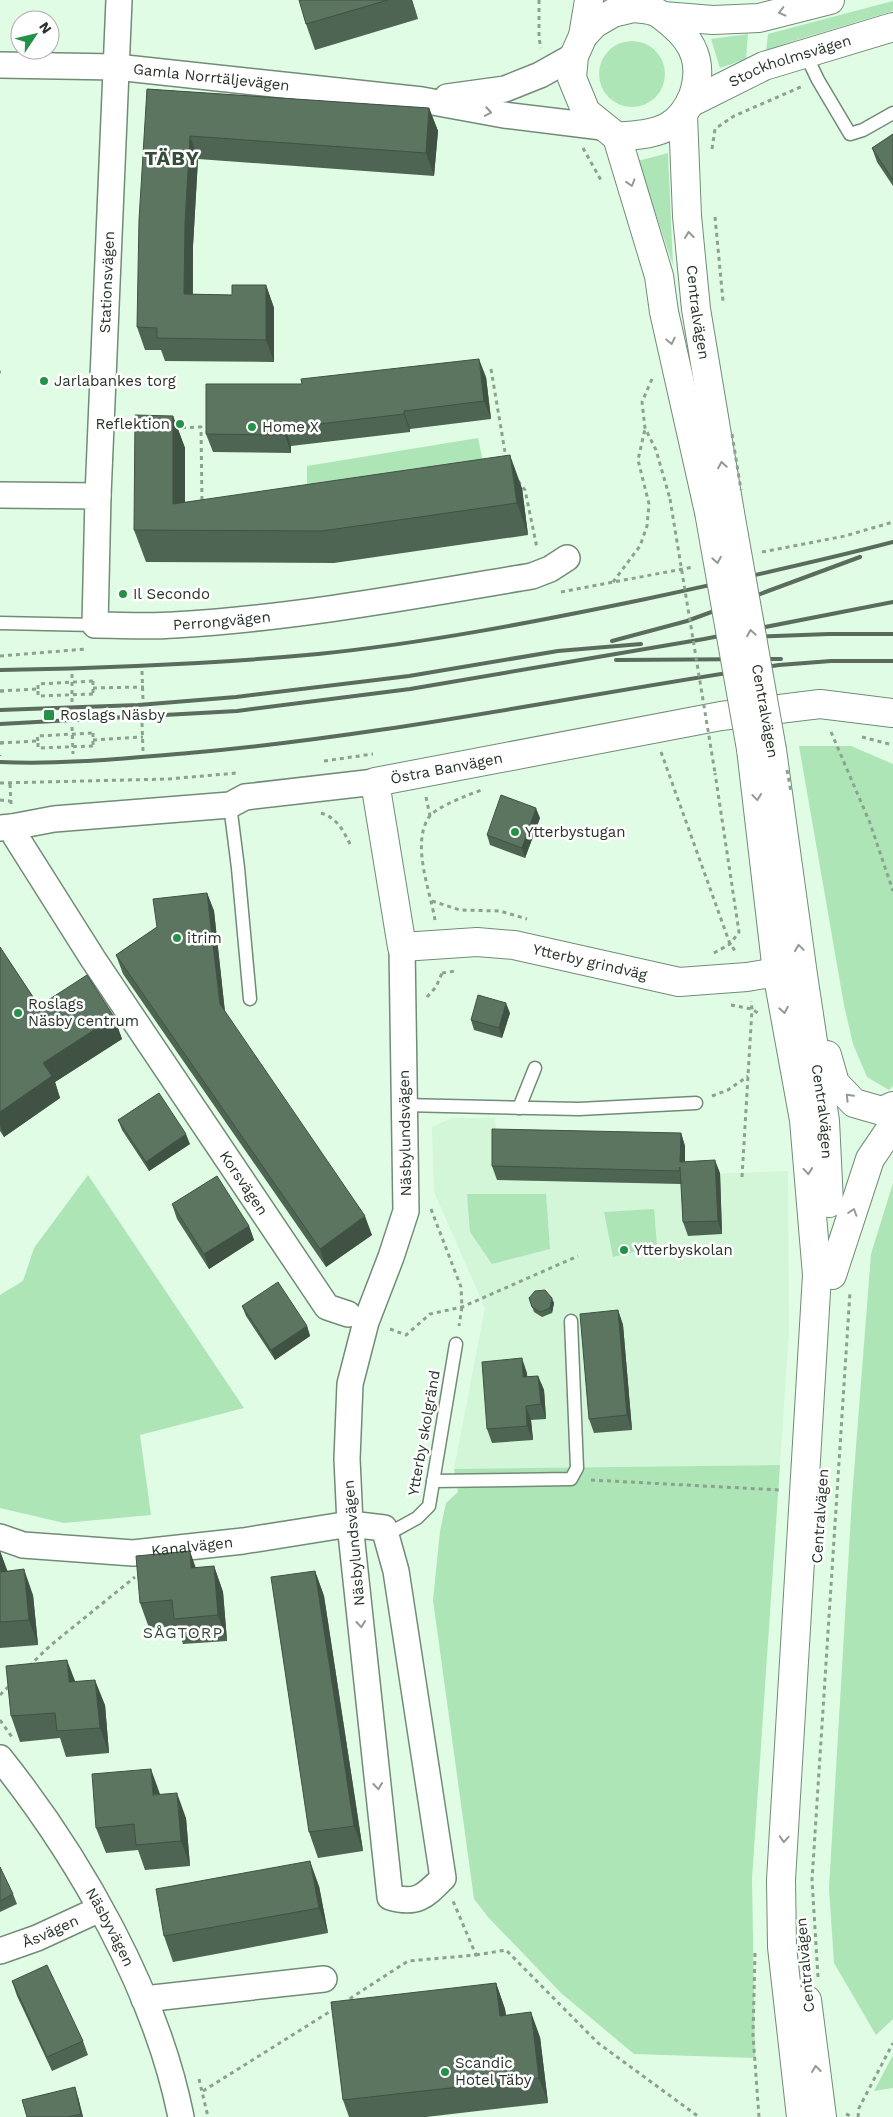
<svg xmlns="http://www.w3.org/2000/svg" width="893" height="2117" viewBox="0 0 893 2117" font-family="'Work Sans',sans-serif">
  <rect width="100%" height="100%" fill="#e1fce5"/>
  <polygon fill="#d3f5d8" points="452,1118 495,1118 497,1141 685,1175 788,1171 789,1331 780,1465 454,1469 485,1308 434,1192 432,1127"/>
  <g fill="#ade5b7">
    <polygon points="893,1 893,11 790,42 766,52 768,34"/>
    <polygon points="748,34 746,59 720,68 711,39"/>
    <circle cx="632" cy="74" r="33"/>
    <polygon points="668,153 673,265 638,161"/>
    <polygon points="478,438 483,461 307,504 307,466"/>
    <polygon points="799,746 851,746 893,764 893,1086 889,1090 867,1077 853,1044 844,1005"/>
    <polygon points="88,1175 244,1408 140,1435 151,1515 64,1523 0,1508 0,1295 23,1281 34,1248"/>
    <polygon points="893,1183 893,2019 876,2035 834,1963 829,1888 852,1498 871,1254"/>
    <polygon points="467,1194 546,1194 550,1249 492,1264 470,1232"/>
    <polygon points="654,1209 657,1246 613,1257 604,1212"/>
    <polygon points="780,1465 752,1879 755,2058 634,2054 561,1993 488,1917 474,1899 433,1600 440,1531 446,1503 458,1492 454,1469"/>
    <polygon points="893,2055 893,2088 874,2091"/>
  </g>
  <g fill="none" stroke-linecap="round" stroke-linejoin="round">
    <g stroke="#728b77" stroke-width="15">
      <g id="service">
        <polyline points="805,53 818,80 850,134 863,130 893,113"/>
        <polyline points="0,623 95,625"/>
        <polyline points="230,805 238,868 250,999"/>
        <polyline points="404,1105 579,1109 696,1103"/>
        <polyline points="519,1108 535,1068"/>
        <polyline points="433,1481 571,1479 577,1468 571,1321"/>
        <polyline points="384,1528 397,1529 417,1518 429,1506 456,1344"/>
      </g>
    </g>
    <g stroke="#728b77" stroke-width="28">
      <g id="minor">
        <path id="s1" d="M 0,65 L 116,67 L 422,100 L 504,115 L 602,127"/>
        <polyline points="447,97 505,89 540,75 574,56"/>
        <path id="s2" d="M 0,495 L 98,496 L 95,625 C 121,625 148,627 174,625 C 295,618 413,596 532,576 L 550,569 L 567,558"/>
        <path id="s3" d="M 98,496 L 119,0"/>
        <path id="s4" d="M 12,827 L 16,837 L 93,959 L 327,1307 L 348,1314"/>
        <polyline points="0,828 12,827 54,819 230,805 245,797 375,782"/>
        <path id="s5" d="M 0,1537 L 23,1545 L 133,1553 L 243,1541 L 350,1524 L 384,1528 L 396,1571 L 443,1878 C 425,1896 417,1905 390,1897 L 350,1524 L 347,1459 L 350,1384 L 366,1322 L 391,1257 L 406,1211 L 402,947"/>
        <path id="s6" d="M 0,1758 C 79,1857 156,1991 181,2117"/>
        <path id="s7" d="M 0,1951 L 37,1938 L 100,1909"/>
        <polyline points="144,1999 324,1979"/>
      </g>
    </g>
    <g stroke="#728b77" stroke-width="30">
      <g id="tertiary">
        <polyline points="583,36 589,0"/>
        <path id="s8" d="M 683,115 L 687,216 L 696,309 L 730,513"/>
        <polyline points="617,137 659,276 664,312 709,512"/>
        <polyline points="751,749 777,972 804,1120 817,1275 781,1880 782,1947 801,2117"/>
        <path id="s9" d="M 772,750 L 803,975 L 825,1121 L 829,1203"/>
        <path id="s10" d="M 777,972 L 747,977 L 679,982 L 514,945 L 477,942 L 402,947 L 375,782 L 721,716 L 820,704 L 893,713"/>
        <polyline points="827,1055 835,1083 854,1103 882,1111 893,1106"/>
        <polyline points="832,1275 870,1159 893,1125"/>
        <polyline points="807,2000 822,2117"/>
      </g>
    </g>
    <g stroke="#728b77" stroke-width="30">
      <g id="secondary">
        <path d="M 634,8 C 640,9 647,9 653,11 C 660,13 666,19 672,24 C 696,44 703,66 693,96 C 688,108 681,119 669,126 C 653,135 635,135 617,137 L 586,112 L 572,78 L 574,56 L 583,36 L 594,24 L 613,13 Z"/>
        <polyline points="663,16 713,20 759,18 830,0"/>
        <path id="s11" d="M 690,103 L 764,66 L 893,27"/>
      </g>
    </g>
    <g stroke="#8da191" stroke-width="3" stroke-dasharray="4 4" stroke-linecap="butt">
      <polyline points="539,0 539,38 541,48"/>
      <polyline points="583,148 602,182"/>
      <polyline points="712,149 715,129 734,116 803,86"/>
      <polyline points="715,217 723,301"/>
      <polyline points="491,369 506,458"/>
      <polyline points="0,372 1,372"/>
      <polyline points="652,379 642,402 645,428 656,450 670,499"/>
      <polyline points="174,428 201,427 202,504"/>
      <polyline points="124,429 138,429"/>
      <polyline points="518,481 525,490 537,548"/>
      <polyline points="762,552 845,536 893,522"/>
      <polyline points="613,582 640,546 647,526 649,504 638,460 645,429"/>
      <polyline points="561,592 693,567"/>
      <polyline points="0,656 86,649"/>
      <polyline points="142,671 143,700"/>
      <polyline points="72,674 72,703"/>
      <polyline points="93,681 93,694"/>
      <polyline points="93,688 144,687"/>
      <polyline points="0,691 7,691"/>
      <polyline points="142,723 143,751"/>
      <polyline points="72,727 73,754"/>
      <polyline points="831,732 870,823 893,891"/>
      <polyline points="93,733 93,746"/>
      <polyline points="862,737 893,745"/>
      <polyline points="93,740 143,737"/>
      <polyline points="0,743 7,742"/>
      <polyline points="661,752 730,944 736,952"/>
      <polyline points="0,755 0,756"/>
      <polyline points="324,761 373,754"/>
      <polyline points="0,783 168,779 237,773"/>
      <polyline points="10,784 11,804"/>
      <polyline points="426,797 430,816"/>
      <polyline points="0,800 10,801"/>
      <path d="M 321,813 C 337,818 343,830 350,844"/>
      <polyline points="432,901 460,910 500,911 527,919"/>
      <path d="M 435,920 C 430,890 411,844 429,817 C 437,806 471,794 484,789"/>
      <polyline points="714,953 730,944 739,932 715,773"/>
      <polyline points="442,973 456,971"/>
      <polyline points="427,997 436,987 442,973"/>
      <polyline points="731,1005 752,1009 758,1013"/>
      <polyline points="712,1096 728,1090 748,1076"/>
      <polyline points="742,1177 752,1009 751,1001"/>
      <polyline points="431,1209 461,1287 462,1307 459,1326"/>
      <polyline points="390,1329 406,1335 430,1314 462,1307 578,1256"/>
      <polyline points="591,1480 780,1490"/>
      <polyline points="29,1666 51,1645 135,1577"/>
      <polyline points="0,1695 10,1685"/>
      <polyline points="0,1720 12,1737"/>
      <polyline points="755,1953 753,2035 759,2117"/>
      <polyline points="476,1955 506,1950 598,2043 699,2117"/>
      <polyline points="818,1977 812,1880 850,1292"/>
      <polyline points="343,2003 408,1961 476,1955 453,1901"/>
      <polyline points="199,2079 208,2117"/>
      <polyline points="203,2091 334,2009"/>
      <polyline points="846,2114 853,2117"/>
      <polyline points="858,2117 859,2108 893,2043"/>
    </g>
    <use href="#service" stroke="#fff" stroke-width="12"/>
    <use href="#minor" stroke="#fff" stroke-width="25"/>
    <use href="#tertiary" stroke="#fff" stroke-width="28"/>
    <use href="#secondary" stroke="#fff" stroke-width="28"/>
    <g stroke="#5b6b5e" stroke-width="4">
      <polyline points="746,637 829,634 893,634"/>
      <polyline points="612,641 687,621 860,557"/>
      <polyline points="616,660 781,659"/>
      <path d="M 0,670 C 106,668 212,664 318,654 C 426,643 534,622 641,600 C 725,582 809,564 893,542"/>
      <polyline points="0,710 138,705 236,697 409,676 558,651 641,644"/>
      <polyline points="0,724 237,711 410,689 704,639 893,602"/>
      <path d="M 0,762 C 63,765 127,758 189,753 C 386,736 583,694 779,665 L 831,661 L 893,661"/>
    </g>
    <g stroke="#728b77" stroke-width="30" stroke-linecap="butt">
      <g id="tertiary-bridge">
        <polyline points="709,512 751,749"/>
        <polyline points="730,513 772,750"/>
      </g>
    </g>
    <g stroke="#8da191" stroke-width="3" stroke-dasharray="4 4" stroke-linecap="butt">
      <polyline points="732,434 741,490"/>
      <polyline points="670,499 715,773"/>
      <polyline points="38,689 38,684 93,681"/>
      <polyline points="0,691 38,689 38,696 93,694"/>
      <polyline points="38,741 37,736 93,733"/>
      <polyline points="0,743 38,741 38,748 93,746"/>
      <polyline points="787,770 791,792"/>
    </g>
    <use href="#tertiary-bridge" stroke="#fff" stroke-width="28"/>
  </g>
  <g fill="#4f6553">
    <polygon points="299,0 412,0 418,19 315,50 306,24"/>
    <polygon points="147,89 429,108 438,131 434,176 198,159 193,246 193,294 232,295 266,285 274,308 274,362 165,361 161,350 145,350 137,327"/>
    <polygon points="893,134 893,186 877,162 872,148"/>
    <polygon points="486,377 491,419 410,429 410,432 291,446 291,453 213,452 206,434 302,384"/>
    <polygon points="173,416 185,448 185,502 522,488 528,535 334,563 146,562 134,530"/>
    <polygon points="540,818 525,858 490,845 487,835"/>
    <polygon points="207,893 214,911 225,1012 372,1235 326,1267 123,974 116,955"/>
    <polygon points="0,947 39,1006 114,1017 122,1039 55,1082 60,1098 4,1137 0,1131"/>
    <polygon points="510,1013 502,1038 474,1030 471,1020"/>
    <polygon points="118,1120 190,1144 149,1171 122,1130"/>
    <polygon points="681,1133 685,1146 685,1162 720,1173 722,1234 688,1236 683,1222 681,1184 497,1180 492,1166"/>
    <polygon points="172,1204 249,1226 254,1240 209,1269 177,1219"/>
    <polygon points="529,1298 554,1303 552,1313 542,1317 534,1312"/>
    <polygon points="242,1306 307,1326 310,1336 275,1360 246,1316"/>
    <polygon points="618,1310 623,1325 632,1430 594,1433 589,1419"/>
    <polygon points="527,1373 527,1377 538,1376 544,1390 546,1419 531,1420 533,1440 492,1443 487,1429"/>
    <polygon points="0,1551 7,1571 33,1595 38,1645 0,1648"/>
    <polygon points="214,1566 223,1592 227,1641 183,1644 177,1626 149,1628 140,1603 196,1568"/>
    <polygon points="315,1571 324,1596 363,1851 318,1858 309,1832"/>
    <polygon points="75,1682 105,1705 109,1753 66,1757 60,1738 20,1742 11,1716"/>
    <polygon points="160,1794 186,1818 190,1866 145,1870 138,1850 106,1853 96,1828"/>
    <polygon points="0,1867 13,1894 17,1904 0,1912"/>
    <polygon points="319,1886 328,1933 173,1962 164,1936"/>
    <polygon points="12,1981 83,2041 88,2055 52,2071 17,1996"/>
    <polygon points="496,1983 505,2009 506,2015 540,2037 548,2103 426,2117 349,2117 343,2100"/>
    <polygon points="78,2097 83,2117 27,2117"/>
  </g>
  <g fill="#405244">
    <polygon points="411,0 412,0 418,19"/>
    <polygon points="429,108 438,131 434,176 426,153"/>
    <polygon points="190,136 198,159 193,246 192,317 184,294 185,223"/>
    <polygon points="266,285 274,308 274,362 266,340"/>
    <polygon points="479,359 486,377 491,419 484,401"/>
    <polygon points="404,411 410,429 410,432 404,414"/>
    <polygon points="173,416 185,448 185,530 173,504"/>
    <polygon points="285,428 291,446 291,453 285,435"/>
    <polygon points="510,455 522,488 528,535 517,503"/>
    <polygon points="536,808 540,818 525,858 522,848"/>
    <polygon points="207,893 214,911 226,1022 220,1004"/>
    <polygon points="506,1003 510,1013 502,1038 499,1028"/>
    <polygon points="114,1017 122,1039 55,1082 60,1098 4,1137 0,1125 0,1112 43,1063"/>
    <polygon points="681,1133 685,1146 685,1175 680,1162"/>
    <polygon points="186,1134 190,1144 149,1171 146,1162"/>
    <polygon points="715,1160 720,1173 722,1234 718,1221"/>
    <polygon points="365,1216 372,1235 326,1267 320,1249"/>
    <polygon points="249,1226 254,1240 209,1269 204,1254"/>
    <polygon points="552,1298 554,1303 552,1313 550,1308"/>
    <polygon points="618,1310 623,1325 632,1430 627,1415"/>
    <polygon points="307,1326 310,1336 275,1360 271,1350"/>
    <polygon points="522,1358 527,1373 528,1391 523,1377"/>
    <polygon points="538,1376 544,1390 546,1419 541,1404"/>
    <polygon points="526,1406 531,1420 533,1440 527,1426"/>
    <polygon points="0,1551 9,1575 1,1572"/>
    <polygon points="190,1551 199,1577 191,1568"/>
    <polygon points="214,1566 223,1592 227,1641 218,1615"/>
    <polygon points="24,1569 33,1595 38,1645 29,1620"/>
    <polygon points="315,1571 324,1596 363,1851 354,1826"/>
    <polygon points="67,1660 77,1686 69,1682"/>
    <polygon points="95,1680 105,1705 109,1753 100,1728"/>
    <polygon points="151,1769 160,1794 153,1795"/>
    <polygon points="177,1793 186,1818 190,1866 181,1841"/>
    <polygon points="310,1861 319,1886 328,1933 319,1908"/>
    <polygon points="496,1983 505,2009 509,2041 500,2016"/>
    <polygon points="531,2012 540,2037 548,2103 539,2078"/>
    <polygon points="75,2087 78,2097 83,2117 82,2117 81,2114"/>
  </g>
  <g fill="#5c7561" stroke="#405244">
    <polygon points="299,0 388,0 306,24"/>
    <polygon points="147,89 429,108 426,153 190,136 185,223 184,294 232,295 232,285 266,285 266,340 157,338 157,328 137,327 139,220"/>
    <polygon points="893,134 893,180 872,148"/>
    <polygon points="479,359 484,401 404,411 404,414 285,428 285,435 206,434 206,384 302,384 301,379"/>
    <polygon points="135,415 173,416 173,504 510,455 517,503 322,531 134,530"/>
    <polygon points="501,795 536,808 522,848 487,835"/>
    <polygon points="207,893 220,1004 365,1216 320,1249 116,955 157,927 153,899"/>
    <polygon points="0,947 39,1006 87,975 114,1017 43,1063 52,1076 0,1112"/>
    <polygon points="478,995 506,1003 499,1028 471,1020"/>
    <polygon points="159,1093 186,1134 146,1162 118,1120"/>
    <polygon points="492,1129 681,1133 680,1162 715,1160 718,1221 683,1222 680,1167 679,1171 492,1166"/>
    <polygon points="217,1176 249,1226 204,1254 172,1204"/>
    <polygon points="278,1282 307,1326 271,1350 242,1306"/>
    <polygon points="545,1290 552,1298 550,1308 540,1312 532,1307 529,1298 535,1291"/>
    <polygon points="618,1310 627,1415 589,1419 580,1314"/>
    <polygon points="522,1358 523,1377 538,1376 541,1404 526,1406 527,1426 487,1429 482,1362"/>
    <polygon points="190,1551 191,1568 214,1566 218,1615 174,1619 172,1600 140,1603 136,1556"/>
    <polygon points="0,1557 1,1572 24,1569 29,1620 0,1622"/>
    <polygon points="315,1571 354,1826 309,1832 271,1577"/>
    <polygon points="67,1660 69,1682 95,1680 100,1728 57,1731 55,1713 11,1716 6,1666"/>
    <polygon points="151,1769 153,1795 177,1793 181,1841 136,1845 134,1824 96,1828 92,1774"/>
    <polygon points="310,1861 319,1908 164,1936 156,1889"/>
    <polygon points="0,1867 13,1894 0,1901"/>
    <polygon points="47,1965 83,2041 47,2057 12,1981"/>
    <polygon points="496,1983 500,2016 531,2012 539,2078 343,2100 331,2002"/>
    <polygon points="75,2087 81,2114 68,2117 27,2117 22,2100"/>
  </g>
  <defs><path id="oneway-chevron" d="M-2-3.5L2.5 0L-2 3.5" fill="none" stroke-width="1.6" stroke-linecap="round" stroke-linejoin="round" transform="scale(1.25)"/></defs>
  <g stroke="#949994">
    <use href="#oneway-chevron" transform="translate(782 12) rotate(166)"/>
    <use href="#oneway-chevron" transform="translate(488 112) rotate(10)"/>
    <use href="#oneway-chevron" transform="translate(631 183) rotate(73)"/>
    <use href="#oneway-chevron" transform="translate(689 235) rotate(-96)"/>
    <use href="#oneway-chevron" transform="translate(671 341) rotate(78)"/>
    <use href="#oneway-chevron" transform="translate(722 465) rotate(-99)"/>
    <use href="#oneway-chevron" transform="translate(717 560) rotate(80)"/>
    <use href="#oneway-chevron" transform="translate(751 633) rotate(-100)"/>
    <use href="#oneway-chevron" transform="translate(757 797) rotate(83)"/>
    <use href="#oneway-chevron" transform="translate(799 948) rotate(-98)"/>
    <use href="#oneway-chevron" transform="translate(784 1010) rotate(80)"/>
    <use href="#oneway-chevron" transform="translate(849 1097) rotate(-134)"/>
    <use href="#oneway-chevron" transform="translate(808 1171) rotate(85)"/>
    <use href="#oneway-chevron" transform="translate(853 1212) rotate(-72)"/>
    <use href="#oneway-chevron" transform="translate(361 1624) rotate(84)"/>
    <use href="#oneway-chevron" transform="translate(378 1786) rotate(84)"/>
    <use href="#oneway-chevron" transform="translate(784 1839) rotate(94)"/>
    <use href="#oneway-chevron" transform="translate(816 2069) rotate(-97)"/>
  </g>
  <g fill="#259149" stroke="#fff" stroke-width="2">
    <circle cx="44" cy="381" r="5"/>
    <circle cx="180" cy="424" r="5"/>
    <circle cx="252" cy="427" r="5"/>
    <circle cx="123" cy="594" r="5"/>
    <rect x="43" y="709" width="12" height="12" rx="2.5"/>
    <circle cx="515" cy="832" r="5"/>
    <circle cx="177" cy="938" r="5"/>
    <circle cx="18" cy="1013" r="5"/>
    <circle cx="624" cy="1250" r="5"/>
    <circle cx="445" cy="2072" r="5"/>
  </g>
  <g text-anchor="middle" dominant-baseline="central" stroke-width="5" stroke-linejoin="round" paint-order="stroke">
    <g font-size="15" fill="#28332a" stroke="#fff">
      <text stroke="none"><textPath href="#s11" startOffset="109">Stockholmsvägen</textPath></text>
      <text stroke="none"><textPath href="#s1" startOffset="212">Gamla Norrtäljevägen</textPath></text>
      <text stroke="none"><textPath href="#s3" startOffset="214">Stationsvägen</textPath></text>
      <text stroke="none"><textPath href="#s8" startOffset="198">Centralvägen</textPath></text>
      <text stroke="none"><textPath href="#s2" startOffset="354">Perrongvägen</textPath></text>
      <text transform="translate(765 711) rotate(80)">Centralvägen</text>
      <text stroke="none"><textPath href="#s10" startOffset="620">Östra Banvägen</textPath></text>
      <text transform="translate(590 962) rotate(13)">Ytterby grindväg</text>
      <text stroke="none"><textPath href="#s9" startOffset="365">Centralvägen</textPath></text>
      <text transform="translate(405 1133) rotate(-91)">Näsbylundsvägen</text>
      <text stroke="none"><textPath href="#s4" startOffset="425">Korsvägen</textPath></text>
      <text transform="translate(424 1433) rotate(-80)">Ytterby skolgränd</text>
      <text transform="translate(820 1516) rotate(-86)">Centralvägen</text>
      <text transform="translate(354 1543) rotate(-95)">Näsbylundsvägen</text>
      <text stroke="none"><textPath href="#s5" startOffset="194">Kanalvägen</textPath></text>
      <text stroke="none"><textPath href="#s6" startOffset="202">Näsbyvägen</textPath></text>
      <text stroke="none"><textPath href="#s7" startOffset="54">Åsvägen</textPath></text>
      <text transform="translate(805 1965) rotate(-95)">Centralvägen</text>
    </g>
    <g font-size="15" fill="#28332a" stroke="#fff" text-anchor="start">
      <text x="54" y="381">Jarlabankes torg</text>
      <text x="170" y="424" text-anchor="end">Reflektion</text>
      <text x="262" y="427">Home X</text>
      <text x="133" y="594">Il Secondo</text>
      <text x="60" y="715">Roslags Näsby</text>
      <text x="525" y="832">Ytterbystugan</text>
      <text x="187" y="938">itrim</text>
      <text x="28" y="1004">Roslags<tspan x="28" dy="17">Näsby centrum</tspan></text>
      <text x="634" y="1250">Ytterbyskolan</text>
      <text x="455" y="2063">Scandic<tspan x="455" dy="17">Hotel Täby</tspan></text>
    </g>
    <g font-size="16" letter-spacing="1" fill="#354c39" stroke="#fff">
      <text x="183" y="1632">SÅGTORP</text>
    </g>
    <g font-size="20" font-weight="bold" letter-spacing="1" fill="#354c39" stroke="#fff">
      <text x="172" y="158">TÄBY</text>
    </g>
  </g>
  <g transform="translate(35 35) rotate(55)"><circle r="24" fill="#ffffff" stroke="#a9adaa"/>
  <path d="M0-4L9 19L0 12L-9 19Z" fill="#259149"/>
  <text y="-8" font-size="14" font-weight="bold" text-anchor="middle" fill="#28332a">N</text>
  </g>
</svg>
